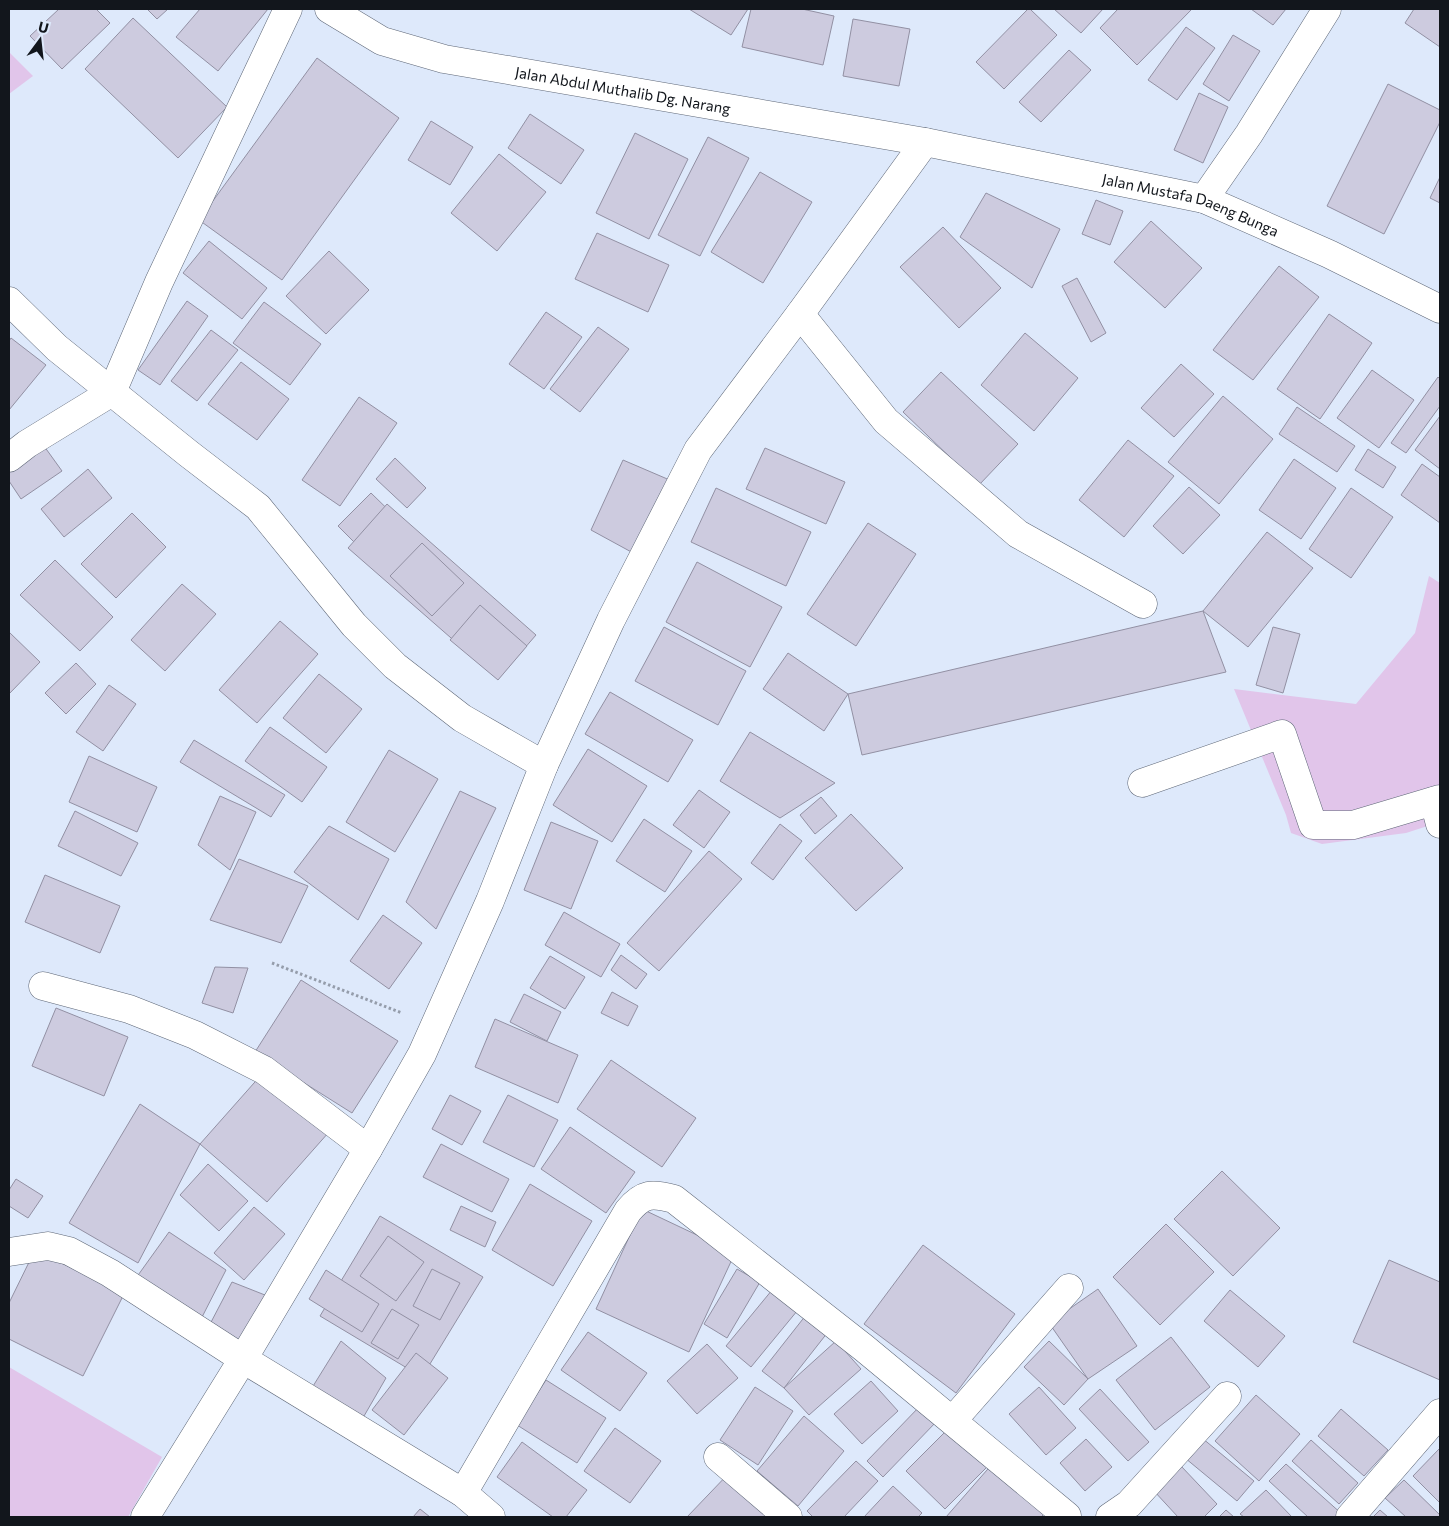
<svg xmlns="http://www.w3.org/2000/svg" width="1449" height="1526" viewBox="0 0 1449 1526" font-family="Commissioner,sans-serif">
  <rect width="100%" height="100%" fill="#dee9fb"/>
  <g fill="#e1c5ea">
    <polygon points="9,52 33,76 9,94"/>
    <polygon points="1429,576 1440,583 1440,822 1406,833 1322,844 1291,833 1286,815 1234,689 1356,704 1415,633"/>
    <polygon points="9,1367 162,1457 128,1517 9,1517"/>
  </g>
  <g fill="#cdcbdf" stroke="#9290a3">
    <polygon points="59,9 96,9 110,23 62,69 30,36"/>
    <polygon points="147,9 168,9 157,19"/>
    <polygon points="200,9 268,9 218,71 176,37"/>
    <polygon points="689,9 748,9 731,35"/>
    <polygon points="751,9 802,9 834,16 823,65 742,47"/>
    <polygon points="1028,9 1030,9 1057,35 1004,89 976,62"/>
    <polygon points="1054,9 1103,9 1081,33"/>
    <polygon points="1118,9 1192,9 1137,65 1100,28"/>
    <polygon points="1251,9 1286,9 1273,25"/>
    <polygon points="1414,9 1440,9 1440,47 1405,23"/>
    <polygon points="133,18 227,107 178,158 85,69"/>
    <polygon points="853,19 910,29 899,86 843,76"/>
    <polygon points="1186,27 1215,48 1177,100 1148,80"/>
    <polygon points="1233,35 1260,51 1229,101 1203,84"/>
    <polygon points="1069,50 1091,70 1041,122 1019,102"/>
    <polygon points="317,58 399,118 282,280 199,220"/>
    <polygon points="1388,84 1440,110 1440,122 1384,234 1327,206"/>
    <polygon points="1199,93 1228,107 1203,163 1174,150"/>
    <polygon points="530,114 584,150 561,184 508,148"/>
    <polygon points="431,121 473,147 450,185 408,160"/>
    <polygon points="635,133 688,159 649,239 596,213"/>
    <polygon points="708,137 749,158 700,256 658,235"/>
    <polygon points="499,154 546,192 497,251 451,213"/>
    <polygon points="760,172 812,202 763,283 711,252"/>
    <polygon points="1440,177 1440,203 1430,198"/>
    <polygon points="986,193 1060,229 1032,288 960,237"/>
    <polygon points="1096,200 1123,211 1110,245 1082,234"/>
    <polygon points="1151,221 1202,268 1165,308 1114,262"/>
    <polygon points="943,227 1001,288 959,328 900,267"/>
    <polygon points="597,233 669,265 648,312 575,279"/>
    <polygon points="209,241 267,288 242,319 183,273"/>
    <polygon points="329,251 369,290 326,334 286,296"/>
    <polygon points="1279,266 1319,297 1253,380 1213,350"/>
    <polygon points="1077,278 1106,333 1091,342 1062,286"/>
    <polygon points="187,301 208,316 160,385 138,370"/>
    <polygon points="264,302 321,344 290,385 233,343"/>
    <polygon points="546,312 582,337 544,389 509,364"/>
    <polygon points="1329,314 1372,343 1320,419 1277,389"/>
    <polygon points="598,327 629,349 580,412 550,389"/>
    <polygon points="211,330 238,350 197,401 171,381"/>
    <polygon points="1025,333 1078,378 1034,431 981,385"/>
    <polygon points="11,338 46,365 9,410 9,341"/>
    <polygon points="241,362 289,399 257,440 208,404"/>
    <polygon points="1181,364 1214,394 1174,437 1141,408"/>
    <polygon points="1372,370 1414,400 1379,448 1337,418"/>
    <polygon points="941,372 1018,444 979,485 903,412"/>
    <polygon points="1438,377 1440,379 1440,406 1406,453 1391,443"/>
    <polygon points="1223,396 1273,439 1219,504 1168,462"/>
    <polygon points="359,397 397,423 340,506 302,480"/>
    <polygon points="1297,407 1355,446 1337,472 1279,434"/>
    <polygon points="1440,416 1440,469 1415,450"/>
    <polygon points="1128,440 1174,476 1124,537 1079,500"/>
    <polygon points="44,446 62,471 21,499 9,481 9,469"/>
    <polygon points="765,448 845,482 826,524 746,489"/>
    <polygon points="1368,449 1396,467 1383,488 1355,470"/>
    <polygon points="395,458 426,488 407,508 376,479"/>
    <polygon points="1294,459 1336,488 1301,539 1259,510"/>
    <polygon points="623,460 672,481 635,554 591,530"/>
    <polygon points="1422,464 1440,477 1440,523 1401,495"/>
    <polygon points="88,469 112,498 64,537 41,509"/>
    <polygon points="1189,487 1220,515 1183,554 1153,526"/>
    <polygon points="716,488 811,532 786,586 691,542"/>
    <polygon points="1351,488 1393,517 1351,578 1309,549"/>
    <polygon points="371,493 409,530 375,563 338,526"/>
    <polygon points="387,504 536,635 498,679 348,548"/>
    <polygon points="132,513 166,547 116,598 81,564"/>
    <polygon points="868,523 916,554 856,646 807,614"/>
    <polygon points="1267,532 1313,568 1248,647 1203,611"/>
    <polygon points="422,543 464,583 432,616 390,576"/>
    <polygon points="55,560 113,617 80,651 20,595"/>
    <polygon points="697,562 782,607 750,667 666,622"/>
    <polygon points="182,584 216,614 165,671 131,640"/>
    <polygon points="480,605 527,646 498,680 450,640"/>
    <polygon points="1203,611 1226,672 862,755 848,694"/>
    <polygon points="280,621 318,654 257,723 219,690"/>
    <polygon points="664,627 746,671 718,725 635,681"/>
    <polygon points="1273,627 1300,634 1283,693 1256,685"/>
    <polygon points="9,632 40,662 9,694"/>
    <polygon points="788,653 848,694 824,731 763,689"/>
    <polygon points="76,663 96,684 66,714 45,693"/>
    <polygon points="319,674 362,709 326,753 283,718"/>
    <polygon points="109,685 136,704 103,751 76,732"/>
    <polygon points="610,692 693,740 668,782 585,734"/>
    <polygon points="270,727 327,767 302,802 245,761"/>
    <polygon points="750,732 835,783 780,818 720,781"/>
    <polygon points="194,740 285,795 271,817 180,762"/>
    <polygon points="588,749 647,786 612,842 553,805"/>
    <polygon points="389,750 438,779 395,852 346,822"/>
    <polygon points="89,756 157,787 137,832 69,802"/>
    <polygon points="699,790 730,812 704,848 673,825"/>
    <polygon points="460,791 496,808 436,929 406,902"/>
    <polygon points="220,796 256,812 230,870 198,845"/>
    <polygon points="821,797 837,816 815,834 800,815"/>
    <polygon points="75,811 138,843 121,876 58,846"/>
    <polygon points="851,814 903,868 856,911 805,858"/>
    <polygon points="644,819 692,851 665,892 616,861"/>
    <polygon points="551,822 598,841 571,909 524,890"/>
    <polygon points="780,824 802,841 773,880 751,863"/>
    <polygon points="329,826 389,859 358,920 294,872"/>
    <polygon points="709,851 742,879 659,971 627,943"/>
    <polygon points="239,859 308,886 281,943 210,920"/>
    <polygon points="45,875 120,906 100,953 25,922"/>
    <polygon points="564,912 620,944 601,977 545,945"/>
    <polygon points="383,915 422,943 389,989 350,961"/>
    <polygon points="621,955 647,974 636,989 611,970"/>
    <polygon points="550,956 585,977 565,1009 530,988"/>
    <polygon points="215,967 248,968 233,1013 202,1003"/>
    <polygon points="301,980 398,1041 352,1113 255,1052"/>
    <polygon points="612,992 638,1006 628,1026 601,1013"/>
    <polygon points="524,994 561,1012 547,1041 510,1022"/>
    <polygon points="56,1008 128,1037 104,1096 32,1066"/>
    <polygon points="495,1019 578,1055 558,1103 475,1067"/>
    <polygon points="611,1060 696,1118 662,1167 577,1109"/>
    <polygon points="262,1074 329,1132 267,1202 200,1144"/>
    <polygon points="450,1095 481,1111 462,1145 432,1129"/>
    <polygon points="508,1095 558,1120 534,1167 483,1142"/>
    <polygon points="140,1104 200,1144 138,1263 69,1223"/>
    <polygon points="570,1127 635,1172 606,1213 541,1169"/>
    <polygon points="441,1144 509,1179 492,1212 423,1177"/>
    <polygon points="208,1164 248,1201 219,1231 180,1195"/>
    <polygon points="1222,1171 1280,1228 1233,1276 1174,1219"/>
    <polygon points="16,1179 43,1196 28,1218 9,1206 9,1190"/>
    <polygon points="530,1184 592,1221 553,1286 492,1250"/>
    <polygon points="461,1206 496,1222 485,1247 450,1230"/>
    <polygon points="254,1207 285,1234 244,1280 214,1253"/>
    <polygon points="642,1209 735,1253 689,1352 596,1309"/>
    <polygon points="380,1216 483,1277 422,1377 320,1316"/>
    <polygon points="1166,1224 1214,1272 1160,1325 1113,1277"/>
    <polygon points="169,1232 226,1270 199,1323 136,1278"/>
    <polygon points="388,1236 424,1262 396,1301 360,1276"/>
    <polygon points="923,1245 1015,1314 956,1393 864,1324"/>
    <polygon points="35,1250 124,1294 83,1376 9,1339 9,1303"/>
    <polygon points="1389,1260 1440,1282 1440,1380 1353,1342"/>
    <polygon points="432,1269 460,1283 440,1320 413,1306"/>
    <polygon points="737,1269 760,1282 727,1338 704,1324"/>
    <polygon points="326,1270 379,1304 362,1332 309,1299"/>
    <polygon points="232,1282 270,1297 241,1347 209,1326"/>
    <polygon points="777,1284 802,1305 751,1367 726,1346"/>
    <polygon points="1098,1289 1137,1346 1088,1379 1049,1323"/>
    <polygon points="1230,1290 1285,1336 1258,1367 1204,1321"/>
    <polygon points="392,1309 419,1325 398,1359 371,1343"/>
    <polygon points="806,1315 828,1332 784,1388 762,1371"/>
    <polygon points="588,1332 647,1373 620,1411 561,1370"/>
    <polygon points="1171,1337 1210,1387 1155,1430 1116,1380"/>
    <polygon points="341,1341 386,1378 360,1423 310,1391"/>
    <polygon points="836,1341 861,1369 809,1415 784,1388"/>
    <polygon points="1049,1341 1088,1379 1064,1405 1024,1367"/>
    <polygon points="707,1344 738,1378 697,1414 667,1381"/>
    <polygon points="416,1353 448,1378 404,1435 372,1410"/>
    <polygon points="546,1380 606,1418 577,1463 517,1425"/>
    <polygon points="871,1381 898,1411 862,1444 834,1414"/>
    <polygon points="755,1387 793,1411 758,1465 720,1440"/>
    <polygon points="1039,1387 1076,1428 1046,1455 1009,1414"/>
    <polygon points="1100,1389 1149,1442 1128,1461 1079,1409"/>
    <polygon points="1256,1395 1300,1434 1259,1481 1215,1441"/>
    <polygon points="921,1405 937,1421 883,1477 867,1461"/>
    <polygon points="1341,1409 1388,1450 1364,1476 1318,1436"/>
    <polygon points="804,1416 844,1451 798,1506 757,1471"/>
    <polygon points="615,1428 661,1461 630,1503 584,1471"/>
    <polygon points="949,1428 988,1466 945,1509 906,1471"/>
    <polygon points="1202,1438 1254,1481 1237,1501 1185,1458"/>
    <polygon points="1086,1439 1112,1467 1085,1491 1060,1463"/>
    <polygon points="1311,1440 1358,1483 1339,1504 1292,1461"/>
    <polygon points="522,1442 587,1490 566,1517 553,1517 497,1477"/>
    <polygon points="1440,1448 1440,1503 1413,1476"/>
    <polygon points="856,1461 878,1481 844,1517 813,1517 807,1511"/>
    <polygon points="994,1462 1049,1509 1041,1517 946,1517"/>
    <polygon points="1286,1464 1343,1515 1341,1517 1308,1517 1269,1481"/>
    <polygon points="1181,1466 1217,1504 1204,1517 1178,1517 1154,1491"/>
    <polygon points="731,1471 780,1517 687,1517"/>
    <polygon points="1404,1480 1440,1515 1440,1517 1406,1517 1385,1498"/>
    <polygon points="893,1486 922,1513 918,1517 864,1517"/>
    <polygon points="1266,1490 1292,1517 1244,1517 1240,1514"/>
    <polygon points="420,1509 430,1517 413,1517"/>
    <polygon points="1226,1510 1234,1517 1219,1517"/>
    <polygon points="1380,1510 1388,1517 1373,1517"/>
  </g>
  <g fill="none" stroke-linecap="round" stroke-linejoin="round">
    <g stroke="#5e6777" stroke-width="29">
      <g id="street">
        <polyline points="1204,199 1249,134 1327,9"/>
        <polyline points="9,301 57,348 189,454 258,507 354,625 395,666 462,718 544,765"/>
        <polyline points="800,314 886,421 1018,534 1143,604"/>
        <polyline points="9,458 27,444 112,392 159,282 288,9"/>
        <polyline points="1142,783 1282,734 1313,825 1353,825 1440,799"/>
        <polyline points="1434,801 1440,824"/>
        <polyline points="43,986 129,1009 195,1035 264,1070 368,1149"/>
        <polyline points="9,1252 48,1246 69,1251 110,1273 243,1359 463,1493 491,1517"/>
        <polyline points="953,1420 1069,1288"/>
        <polyline points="718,1457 788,1517"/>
        <path d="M 463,1493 L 628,1211 C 643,1193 652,1193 674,1199 L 864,1348 L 1067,1516"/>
        <polyline points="145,1517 243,1359 368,1149 422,1054 490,901 544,765 611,620 698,450 800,314 925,142"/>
        <polyline points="1110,1517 1129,1504 1227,1396"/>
        <polyline points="1350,1517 1440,1413"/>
      </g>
    </g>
    <g stroke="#5e6777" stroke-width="29">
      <g id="primary">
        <path id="s1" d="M 329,9 L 382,41 L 444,59 L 925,142 L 1204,199 L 1329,254 L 1440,309"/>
      </g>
    </g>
    <polyline stroke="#959dab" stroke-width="3" stroke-dasharray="2.5 2.5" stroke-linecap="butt" points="272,963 402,1013"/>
    <use href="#street" stroke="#fff" stroke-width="28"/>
    <use href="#primary" stroke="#fff" stroke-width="28"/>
  </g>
  <g text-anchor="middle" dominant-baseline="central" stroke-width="4.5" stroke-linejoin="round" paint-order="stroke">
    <g font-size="15" fill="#12161c" stroke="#dee9fb">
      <text stroke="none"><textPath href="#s1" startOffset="308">Jalan Abdul Muthalib Dg. Narang</textPath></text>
      <text stroke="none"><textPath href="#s1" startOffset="888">Jalan Mustafa Daeng Bunga</textPath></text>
    </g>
  </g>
  <rect width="1449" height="1526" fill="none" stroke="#12161c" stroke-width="20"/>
  <g transform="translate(40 40) rotate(15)" stroke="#dee9fb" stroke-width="4" paint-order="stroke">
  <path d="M0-4L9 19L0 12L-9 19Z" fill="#12161c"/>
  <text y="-8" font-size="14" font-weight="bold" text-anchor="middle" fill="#12161c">U</text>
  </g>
</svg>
